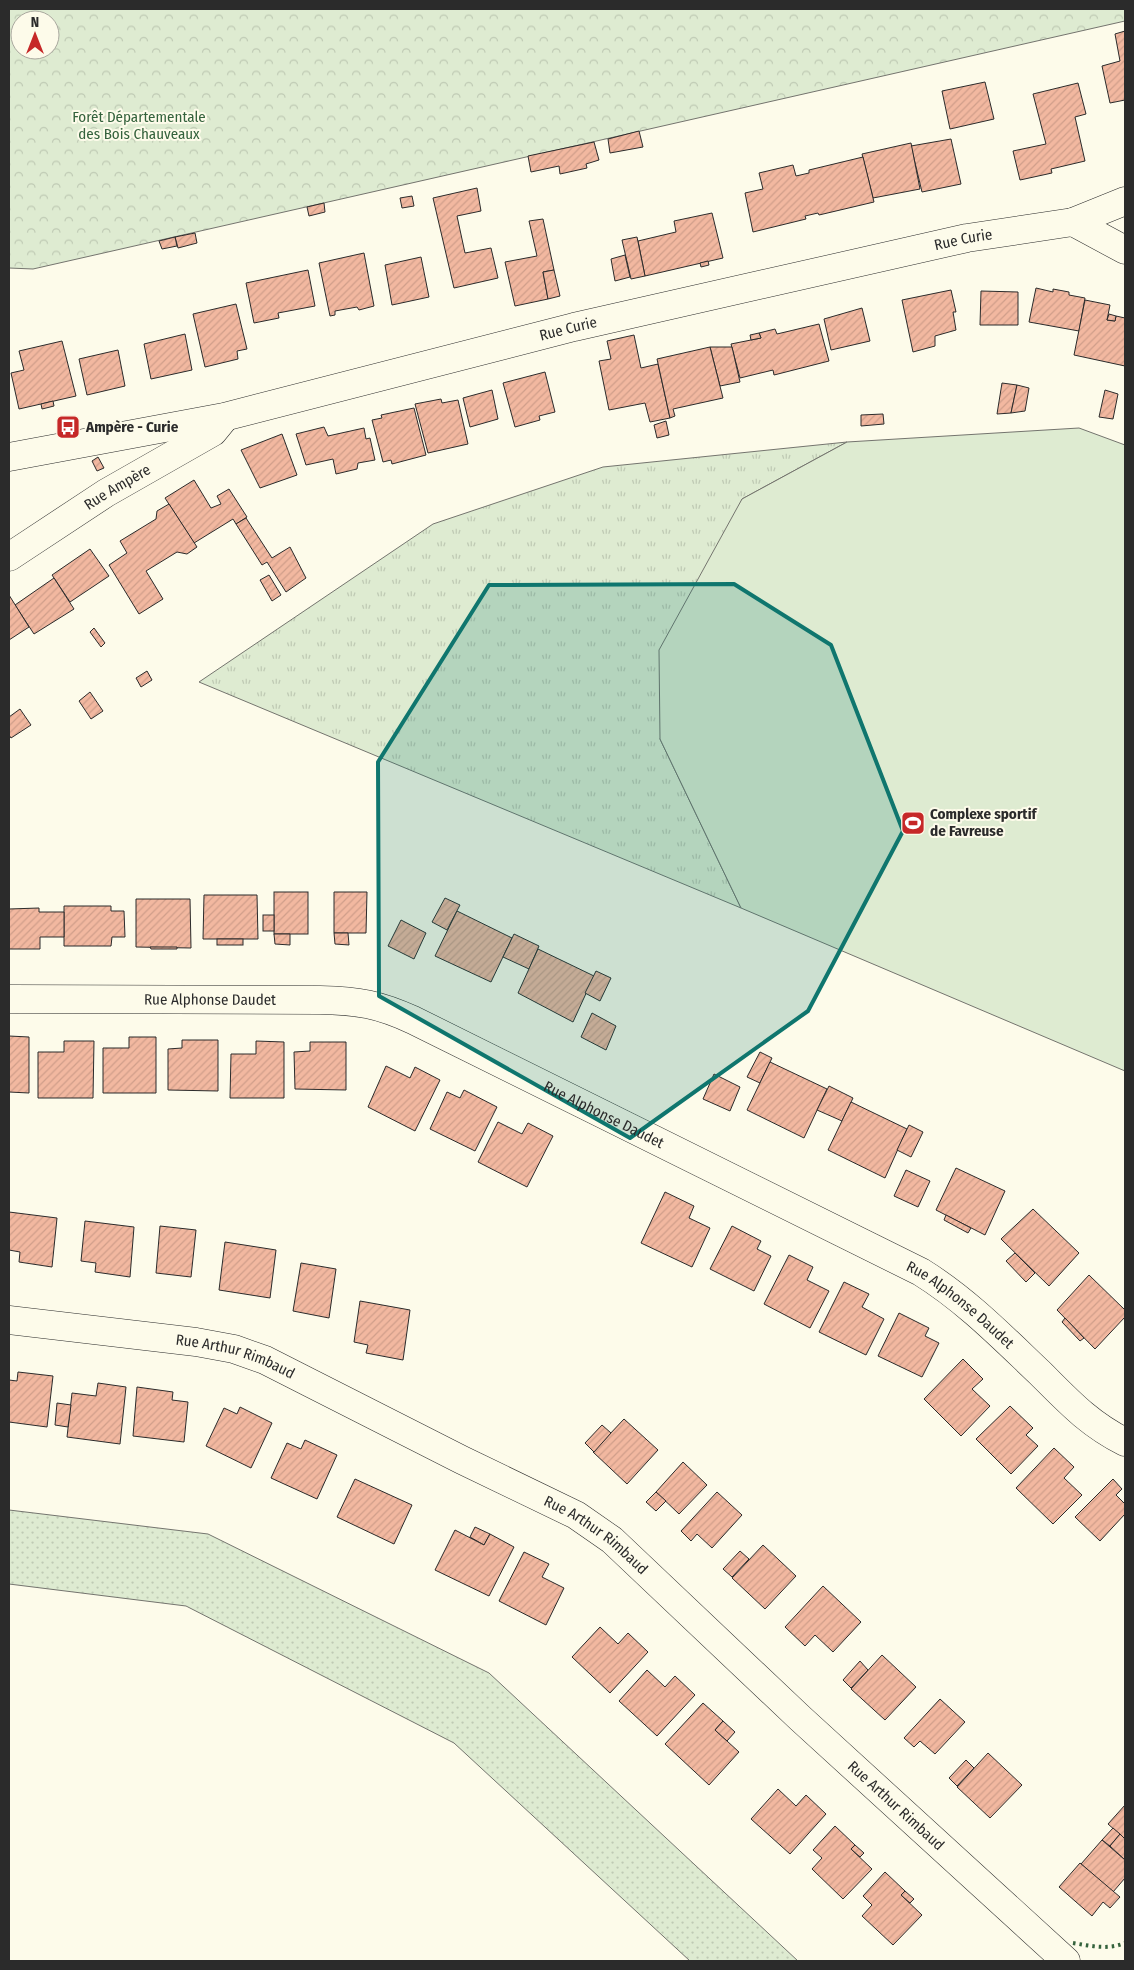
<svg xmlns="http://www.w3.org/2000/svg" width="1134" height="1970" viewBox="0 0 1134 1970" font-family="'Fira Sans Condensed',sans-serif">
  <defs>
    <pattern id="grass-dots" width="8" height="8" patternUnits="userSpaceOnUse" patternTransform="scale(1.25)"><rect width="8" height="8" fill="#deebd1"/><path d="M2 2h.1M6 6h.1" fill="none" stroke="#bfcab4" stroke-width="1.8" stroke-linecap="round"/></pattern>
    <pattern id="forest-crowns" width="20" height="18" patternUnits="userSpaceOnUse" patternTransform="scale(1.25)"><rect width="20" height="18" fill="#deebd1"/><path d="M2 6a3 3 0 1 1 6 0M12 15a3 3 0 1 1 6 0" fill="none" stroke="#bfcab4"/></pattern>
    <pattern id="park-tufts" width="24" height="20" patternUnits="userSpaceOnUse" patternTransform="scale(1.25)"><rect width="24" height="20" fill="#deebd1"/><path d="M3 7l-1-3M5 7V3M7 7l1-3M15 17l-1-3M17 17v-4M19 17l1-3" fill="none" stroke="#bfcab4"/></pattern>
    <pattern id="building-hatch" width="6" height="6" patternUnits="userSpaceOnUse" patternTransform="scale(1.25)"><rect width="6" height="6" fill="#f2b8a0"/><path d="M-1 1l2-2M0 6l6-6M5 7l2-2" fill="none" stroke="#d09e8a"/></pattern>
  </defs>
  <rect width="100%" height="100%" fill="#fdfbea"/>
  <polygon fill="url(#grass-dots)" stroke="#74746e" points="9,1510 208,1534 489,1673 798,1961 690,1961 454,1743 186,1606 9,1584"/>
  <path fill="url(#forest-crowns)" stroke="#74746e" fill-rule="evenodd" d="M 9,9 L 1125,9 L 1125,21 L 33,269 L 9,268 ZM 20,20 L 50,20 L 50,50 L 20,50 Z"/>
  <polygon fill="url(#park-tufts)" stroke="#74746e" points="847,442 742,499 660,739 741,908 199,682 433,524 603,467"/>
  <polygon fill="#deebd1" stroke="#74746e" points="1079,428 1125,445 1125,1071 741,908 660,739 659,650 742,499 847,442"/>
  <g fill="url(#building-hatch)" stroke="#2b2b2b">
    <polygon points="1125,31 1125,100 1110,103 1102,66 1120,61 1115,34"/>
    <polygon points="985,82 994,119 950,129 942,91"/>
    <polygon points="1078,83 1086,114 1075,117 1085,161 1051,169 1052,173 1020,180 1013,151 1046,144 1033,94"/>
    <polygon points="639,131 643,147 610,153 608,139"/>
    <polygon points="951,139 961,184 922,192 911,146"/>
    <polygon points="594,142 599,160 586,164 587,168 560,174 559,166 531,172 528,156"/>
    <polygon points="911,143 920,189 873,198 862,154"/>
    <polygon points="863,157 874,202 819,215 818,213 805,216 806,219 753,232 745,193 763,189 759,173 793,165 796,176 809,173 809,170"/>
    <polygon points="477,188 481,211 457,216 465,253 491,248 498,278 454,288 433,198"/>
    <polygon points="412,196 414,206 402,208 400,198"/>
    <polygon points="324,203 325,212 309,216 307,207"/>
    <polygon points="712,213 723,258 645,276 638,241 676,232 674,221"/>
    <polygon points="543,219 554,270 543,272 548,299 515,306 505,262 537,256 529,221"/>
    <polygon points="195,233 197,243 178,248 175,237"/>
    <polygon points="175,237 177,246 162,249 159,241"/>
    <polygon points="637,237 645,276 631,279 622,240"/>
    <polygon points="364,253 374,306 359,310 357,307 335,311 335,315 330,316 319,263"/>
    <polygon points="625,255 630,277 615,281 611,259"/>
    <polygon points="421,257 429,297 392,305 385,265"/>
    <polygon points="708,261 709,265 701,267 700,263"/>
    <polygon points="308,270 315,306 278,313 279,318 254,323 246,283"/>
    <polygon points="554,270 560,296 548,299 543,272"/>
    <polygon points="1036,288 1053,292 1053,289 1069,292 1069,295 1085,298 1079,331 1029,322"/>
    <polygon points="951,290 956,312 953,312 956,330 935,336 935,346 913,352 902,300"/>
    <polygon points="981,291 1018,292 1018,325 980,325"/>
    <polygon points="1085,300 1110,305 1107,320 1115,321 1116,316 1125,318 1125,366 1074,355"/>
    <polygon points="236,304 247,349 237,351 238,359 205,367 193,314"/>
    <polygon points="862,308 870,341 831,350 824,319"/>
    <polygon points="1109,314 1116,316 1115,321 1107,320"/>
    <polygon points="819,324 829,361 774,375 773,370 740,378 731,344 761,338 759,333 775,329 777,334"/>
    <polygon points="759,333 761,338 751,340 750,335"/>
    <polygon points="185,334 192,370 151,379 144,344"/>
    <polygon points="634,335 641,368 658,364 670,418 650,422 645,403 609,410 599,361 611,359 607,341"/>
    <polygon points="62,341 76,396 19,409 11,373 24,370 19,351"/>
    <polygon points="710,347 732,347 740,382 720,386"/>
    <polygon points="710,347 723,398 673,409 675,416 670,418 657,359"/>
    <polygon points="118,350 125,386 87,395 79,359"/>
    <polygon points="545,372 555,412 539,416 540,420 515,427 503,383"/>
    <polygon points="1002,383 1017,385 1011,413 997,414"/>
    <polygon points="1017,385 1029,388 1025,411 1011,413"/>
    <polygon points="492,390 498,419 470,427 463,398"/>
    <polygon points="1105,390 1118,394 1113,419 1099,417"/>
    <polygon points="441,399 442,403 458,400 468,444 428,453 415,404"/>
    <polygon points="53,401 54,406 42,409 41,404"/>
    <polygon points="414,408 426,455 392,464 391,460 383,462 372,420 382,418 381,415"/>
    <polygon points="883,414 884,424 861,426 861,415"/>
    <polygon points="666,421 669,435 657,438 654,425"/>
    <polygon points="324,427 328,436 364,428 366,439 370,438 375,460 358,463 357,469 336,474 333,459 306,465 296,434"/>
    <polygon points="282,434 297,475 260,488 241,450"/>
    <polygon points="98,457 104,468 97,471 92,461"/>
    <polygon points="194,480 211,508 221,504 217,496 229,489 247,517 236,524 233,519 194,543 165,498"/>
    <polygon points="169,504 197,547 187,554 177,552 146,571 163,599 139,614 109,565 127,553 120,541 156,519 157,511"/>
    <polygon points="246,518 272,558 290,547 306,578 286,592 267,562 262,565 236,524"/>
    <polygon points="90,549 109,576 70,602 52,575"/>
    <polygon points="269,575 281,595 272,601 260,580"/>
    <polygon points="54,578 74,609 34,634 15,605"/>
    <polygon points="9,595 29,627 9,640"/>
    <polygon points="94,628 105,643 101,647 90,632"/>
    <polygon points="147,671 152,680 141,687 136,678"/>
    <polygon points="90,692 103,711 91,719 79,701"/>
    <polygon points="20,709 31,725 11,738 9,735 9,717"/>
    <rect x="274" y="892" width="34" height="42"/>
    <polygon points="334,892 367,892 366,933 334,933"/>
    <polygon points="204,895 257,895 258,939 203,939"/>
    <polygon points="445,898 460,905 447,930 432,922"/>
    <polygon points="136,899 190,899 191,948 136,947"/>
    <polygon points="64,906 111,906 111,911 124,911 125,937 112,937 111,946 64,946"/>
    <polygon points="39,908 39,912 64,912 64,937 40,937 40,949 9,949 9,909"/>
    <polygon points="457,911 512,938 491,982 435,956"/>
    <rect x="263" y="915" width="11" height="16"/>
    <polygon points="401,920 426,933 414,959 388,946"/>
    <polygon points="334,933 348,933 349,945 335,944"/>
    <polygon points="274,934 290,934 290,945 275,944"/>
    <polygon points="514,934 539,946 529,969 503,957"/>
    <rect x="217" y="939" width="26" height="6"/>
    <polygon points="150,947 177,947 177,949 151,949"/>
    <polygon points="538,949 594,976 573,1022 518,993"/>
    <polygon points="596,971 611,978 600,1001 585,993"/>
    <polygon points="592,1013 616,1026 606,1050 581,1037"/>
    <polygon points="9,1036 29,1037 29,1093 9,1092"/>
    <polygon points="129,1037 156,1037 156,1093 103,1093 103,1048 129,1048"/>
    <polygon points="182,1040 218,1040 218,1091 168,1090 168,1049 182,1048"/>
    <polygon points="64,1041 94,1041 93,1098 38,1098 38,1052 64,1052"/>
    <polygon points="256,1041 284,1042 284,1098 230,1098 231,1054 256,1054"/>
    <polygon points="310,1042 346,1042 346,1090 295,1089 294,1052 310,1051"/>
    <polygon points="760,1052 772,1058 760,1083 747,1077"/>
    <polygon points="770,1062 827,1089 804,1138 747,1110"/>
    <polygon points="386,1066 410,1078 415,1067 440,1080 415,1131 368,1107"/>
    <polygon points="714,1074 740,1087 730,1111 703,1099"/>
    <polygon points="829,1086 853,1098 842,1121 817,1110"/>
    <polygon points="464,1090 497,1107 475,1151 430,1129 447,1092 460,1098"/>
    <polygon points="851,1102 907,1129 885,1178 828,1150"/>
    <polygon points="498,1122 522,1134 528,1123 553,1136 527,1187 478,1162"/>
    <polygon points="909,1125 923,1132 911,1157 897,1150"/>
    <polygon points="956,1168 1005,1191 985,1235 936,1210"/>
    <polygon points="906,1170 930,1181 918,1207 894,1196"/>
    <polygon points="665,1192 694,1206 689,1218 710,1228 692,1267 641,1243"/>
    <polygon points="1033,1209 1079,1253 1049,1286 1001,1239"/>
    <polygon points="9,1212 57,1218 52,1267 19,1262 20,1252 9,1250"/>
    <polygon points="946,1215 971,1228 968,1233 944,1220"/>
    <polygon points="85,1221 134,1227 130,1277 95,1272 96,1263 81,1261"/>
    <polygon points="160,1226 196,1230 191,1277 156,1273"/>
    <polygon points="732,1226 761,1241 757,1249 771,1256 754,1291 710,1269"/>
    <polygon points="225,1242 276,1250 270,1298 219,1290"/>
    <polygon points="1015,1253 1035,1273 1026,1282 1006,1261"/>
    <polygon points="789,1255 813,1267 807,1280 829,1291 810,1328 764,1304"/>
    <polygon points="301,1263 336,1269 329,1318 293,1311"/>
    <polygon points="1089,1275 1125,1310 1125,1317 1095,1349 1057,1310"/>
    <polygon points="844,1282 869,1294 862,1307 884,1319 866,1355 819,1332"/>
    <polygon points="360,1301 410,1310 403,1360 366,1353 368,1345 354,1342"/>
    <polygon points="899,1313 929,1328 925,1336 939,1343 922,1377 878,1356"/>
    <polygon points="1065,1318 1084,1338 1080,1341 1062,1322"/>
    <polygon points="963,1359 983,1379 972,1389 990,1406 961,1436 924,1399"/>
    <polygon points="18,1372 53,1376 47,1427 9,1422 9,1380 17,1381"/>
    <polygon points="98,1383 126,1387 120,1444 67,1437 72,1393 96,1396"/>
    <polygon points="137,1387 173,1392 172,1400 188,1402 184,1442 133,1436"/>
    <polygon points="57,1403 71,1405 68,1427 55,1425"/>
    <polygon points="1010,1406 1033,1428 1026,1435 1038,1446 1011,1474 976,1439"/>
    <polygon points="240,1407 272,1423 251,1468 206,1446 224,1408 237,1414"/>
    <polygon points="624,1419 658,1450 627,1484 593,1452"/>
    <polygon points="602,1425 611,1433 594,1452 585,1443"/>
    <polygon points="305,1440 337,1455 317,1499 271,1478 287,1443 301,1449"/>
    <polygon points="1054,1448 1074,1467 1064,1478 1082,1495 1053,1524 1016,1488"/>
    <polygon points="683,1462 707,1485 679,1514 656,1492"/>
    <polygon points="355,1479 412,1505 394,1544 337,1517"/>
    <polygon points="1113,1479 1122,1489 1116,1495 1125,1504 1125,1514 1100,1541 1075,1517"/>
    <polygon points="656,1492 666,1501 656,1511 646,1502"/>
    <polygon points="717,1492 742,1515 712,1548 697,1534 691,1541 681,1531"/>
    <polygon points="475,1527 490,1534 484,1545 470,1537"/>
    <polygon points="455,1530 484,1545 490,1534 514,1547 489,1596 435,1570"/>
    <polygon points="763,1545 796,1576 765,1609 732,1578"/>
    <polygon points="740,1551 749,1559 732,1577 723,1569"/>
    <polygon points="524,1552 549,1564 542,1577 564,1588 546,1625 499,1601"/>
    <polygon points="823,1586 861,1622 833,1652 815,1635 805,1646 785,1627"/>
    <polygon points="600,1627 618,1644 628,1633 648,1652 610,1693 572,1657"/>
    <polygon points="882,1655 916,1687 885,1720 851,1689"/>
    <polygon points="860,1661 868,1670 851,1688 843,1680"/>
    <polygon points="647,1670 665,1687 675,1676 695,1695 657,1736 619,1701"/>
    <polygon points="940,1699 965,1722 935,1754 920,1741 914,1747 904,1738"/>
    <polygon points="703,1703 723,1721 715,1730 739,1752 709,1785 665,1744"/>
    <polygon points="723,1721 735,1732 727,1741 715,1730"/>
    <polygon points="988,1753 1022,1785 990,1818 957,1787"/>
    <polygon points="966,1760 974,1768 957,1786 949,1778"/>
    <polygon points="778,1789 796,1806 806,1795 826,1814 790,1854 751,1819"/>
    <polygon points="1125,1805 1125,1839 1108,1824"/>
    <polygon points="835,1826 855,1845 851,1849 872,1869 843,1899 812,1869 822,1858 813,1850"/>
    <polygon points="1113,1828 1120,1834 1110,1846 1102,1840"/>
    <polygon points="1120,1834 1125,1839 1125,1860 1110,1846"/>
    <polygon points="1102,1840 1125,1860 1125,1878 1113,1892 1081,1864"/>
    <polygon points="855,1845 864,1853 860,1857 851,1849"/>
    <polygon points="1080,1863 1120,1897 1110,1908 1103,1902 1092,1916 1059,1887"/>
    <polygon points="885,1872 905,1891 901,1895 922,1915 893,1945 862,1916 872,1905 863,1896"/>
    <polygon points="905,1891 914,1899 910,1903 901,1895"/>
  </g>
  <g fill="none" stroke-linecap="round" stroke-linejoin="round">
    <g stroke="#2b2b2b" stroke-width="29">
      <g id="minor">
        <polyline points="1073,222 1125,250"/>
        <path id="s1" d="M 9,457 L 224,417 L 574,327 L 967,238 L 1073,222 L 1125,201"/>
        <path id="s2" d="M 9,557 L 106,493 L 213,432 L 222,421"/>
        <path id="s3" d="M 9,999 L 320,1000 C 359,1001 378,1004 413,1020 L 921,1272 C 966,1300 1002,1337 1040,1373 C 1068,1401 1089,1424 1125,1442"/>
        <path id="s4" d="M 9,1320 L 196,1342 L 234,1349 L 265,1360 L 462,1460 L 576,1515 L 612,1540 L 800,1718 L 1066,1961"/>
      </g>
    </g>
    <use href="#minor" stroke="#fdfbea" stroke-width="28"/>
    <path stroke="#34623c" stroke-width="4" stroke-dasharray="2.5 4" stroke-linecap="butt" d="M 1073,1943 C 1091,1946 1108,1950 1125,1943"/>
  </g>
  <path fill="#0f766e" fill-opacity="0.2" stroke="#0f766e" stroke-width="4" stroke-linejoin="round" d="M 734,584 L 831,645 L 903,831 L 808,1011 L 630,1138 L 379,996 L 378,762 L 489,585 Z"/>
  <defs>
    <g id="bus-square" transform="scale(1.25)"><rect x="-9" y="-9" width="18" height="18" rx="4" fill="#c62828" stroke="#fdfbea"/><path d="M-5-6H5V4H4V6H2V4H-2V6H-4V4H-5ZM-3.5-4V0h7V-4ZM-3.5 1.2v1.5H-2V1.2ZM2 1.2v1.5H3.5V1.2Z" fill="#fff"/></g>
    <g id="stadium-square" transform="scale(1.25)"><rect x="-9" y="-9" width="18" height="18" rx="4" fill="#c62828" stroke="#fdfbea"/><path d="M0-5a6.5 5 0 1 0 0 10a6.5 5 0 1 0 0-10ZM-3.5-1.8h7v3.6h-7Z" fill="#fff"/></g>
  </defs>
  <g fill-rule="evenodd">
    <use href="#bus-square" x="68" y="427"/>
    <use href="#stadium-square" x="913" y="823"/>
  </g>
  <g text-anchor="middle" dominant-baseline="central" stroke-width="4" stroke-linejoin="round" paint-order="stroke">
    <g font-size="15" fill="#34623c" stroke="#fdfbea">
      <text x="139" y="117">Forêt Départementale<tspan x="139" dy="17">des Bois Chauveaux</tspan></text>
    </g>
    <g font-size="15" fill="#2b2b2b" stroke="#fdfbea">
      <text stroke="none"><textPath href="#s1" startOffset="979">Rue Curie</textPath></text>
      <text stroke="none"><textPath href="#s1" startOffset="574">Rue Curie</textPath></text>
      <text stroke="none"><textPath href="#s2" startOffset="129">Rue Ampère</textPath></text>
      <text stroke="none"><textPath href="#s3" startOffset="201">Rue Alphonse Daudet</textPath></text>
      <text stroke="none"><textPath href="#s3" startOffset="620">Rue Alphonse Daudet</textPath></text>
      <text stroke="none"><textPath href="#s3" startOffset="1025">Rue Alphonse Daudet</textPath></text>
      <text stroke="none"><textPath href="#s4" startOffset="230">Rue Arthur Rimbaud</textPath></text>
      <text stroke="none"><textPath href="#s4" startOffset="635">Rue Arthur Rimbaud</textPath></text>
      <text stroke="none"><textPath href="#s4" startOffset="1040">Rue Arthur Rimbaud</textPath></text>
    </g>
    <g font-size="15" font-weight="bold" fill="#2b2b2b" stroke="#fdfbea" text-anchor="start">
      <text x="86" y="427">Ampère - Curie</text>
      <text x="930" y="814">Complexe sportif<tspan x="930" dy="17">de Favreuse</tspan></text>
    </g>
  </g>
  <rect width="1134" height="1970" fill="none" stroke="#2b2b2b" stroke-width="20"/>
  <g transform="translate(35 35)"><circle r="24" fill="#fdfbea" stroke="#a9a89e"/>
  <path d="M0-4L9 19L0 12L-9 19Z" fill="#c62828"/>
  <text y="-8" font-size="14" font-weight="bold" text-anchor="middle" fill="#2b2b2b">N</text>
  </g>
</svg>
